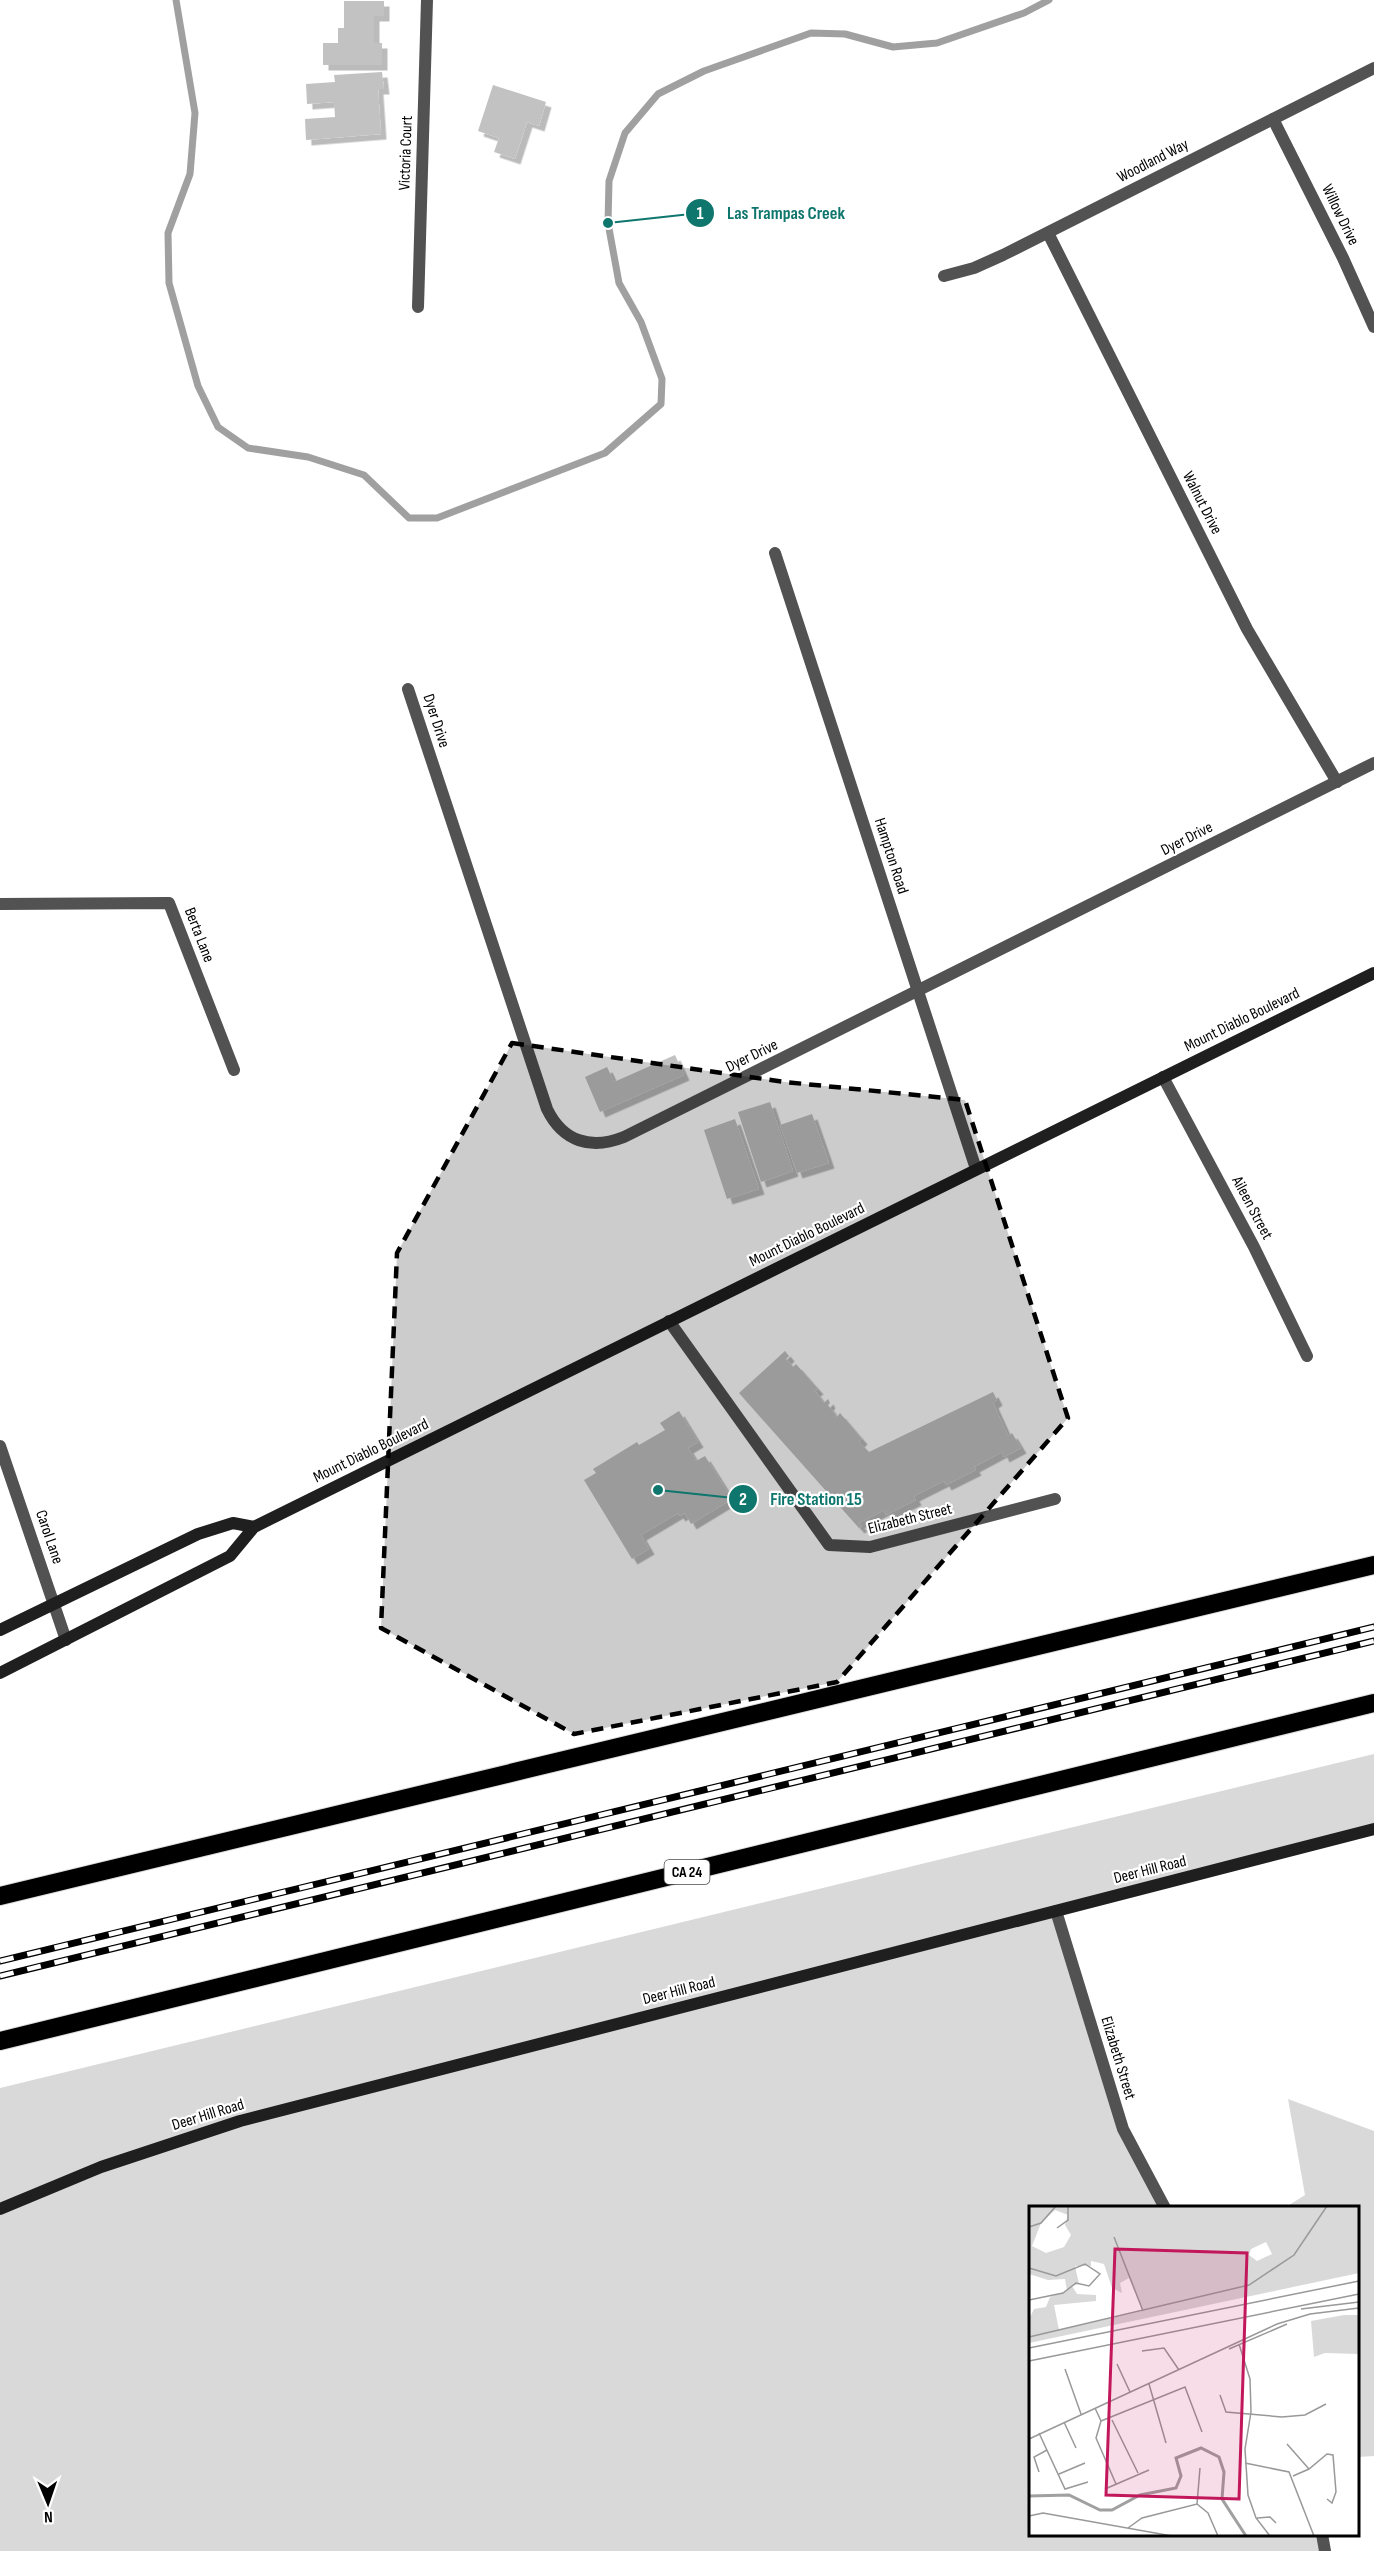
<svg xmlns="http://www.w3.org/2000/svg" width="1374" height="2551" viewBox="0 0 1374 2551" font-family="'Sofia Sans Condensed',sans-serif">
  <defs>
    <filter id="shadow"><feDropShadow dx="5.5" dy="5.5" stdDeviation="0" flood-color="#0004"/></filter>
  </defs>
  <rect width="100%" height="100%" fill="#fff"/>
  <g fill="#d9d9d9">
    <polygon points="1374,1754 1374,1829 1056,1911 1123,2129 1165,2207 1030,2208 1030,2534 1322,2535 1325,2551 0,2551 0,2088"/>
    <polygon points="1288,2099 1374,2131 1374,2456 1358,2457 1358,2208 1286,2207 1305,2195"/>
  </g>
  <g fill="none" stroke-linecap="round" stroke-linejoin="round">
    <polyline stroke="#a0a0a0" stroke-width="7" points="176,0 195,113 190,174 168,233 169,283 198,386 218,427 248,448 308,457 364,475 409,518 437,518 605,453 661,404 662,379 641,322 619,283 608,223 609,181 625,133 658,94 704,71 811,33 845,34 893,47 937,43 1024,13 1049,0"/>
  </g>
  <g fill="#c2c2c2" filter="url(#shadow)">
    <polygon points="344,1 384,1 384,16 374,16 374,43 382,43 382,65 323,65 323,43 338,43 338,28 344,28"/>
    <polygon points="382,72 384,89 378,89 381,134 306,140 305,119 335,117 334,102 307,104 306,84 335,82 334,75"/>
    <polygon points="493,85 546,102 539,126 527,122 515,159 494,152 499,138 478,131"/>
    <polygon points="675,1055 684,1075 600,1112 585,1077 607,1067 614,1082"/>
    <polygon points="770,1102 793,1171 761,1182 738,1112"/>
    <polygon points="812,1114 829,1163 797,1173 780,1125"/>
    <polygon points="735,1119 759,1189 727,1199 704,1130"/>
    <polygon points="785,1351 789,1356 786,1359 793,1367 796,1364 818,1389 815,1391 824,1403 828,1399 830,1403 828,1405 837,1417 840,1413 862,1439 859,1442 869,1452 993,1392 997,1400 993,1403 1008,1436 1012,1433 1021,1448 1004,1457 1002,1452 974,1467 976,1470 946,1485 944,1481 914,1496 916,1500 886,1515 884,1510 859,1523 862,1526 859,1528 739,1393"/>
    <polygon points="679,1411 698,1442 688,1448 696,1461 705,1456 732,1499 691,1524 685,1513 680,1516 678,1513 641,1535 649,1549 632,1559 584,1480 596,1473 593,1469 637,1442 639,1445 665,1430 660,1423"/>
  </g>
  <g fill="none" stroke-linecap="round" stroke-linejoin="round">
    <g stroke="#dbdbdb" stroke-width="20">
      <g id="highway">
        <polyline points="0,1896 1374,1565"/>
        <polyline points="0,2041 1374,1703"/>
      </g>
    </g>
    <g stroke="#525252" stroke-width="12">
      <polyline points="1273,119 1343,258 1374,327"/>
      <polyline points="1048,233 1247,629 1337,782"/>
      <polyline points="944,276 974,268 1003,255 1374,68"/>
      <polyline points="418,307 427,0"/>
      <polyline points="775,553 976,1169"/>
      <path d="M 408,689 L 547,1109 C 563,1142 591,1150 624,1137 L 1374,763"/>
      <polyline points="0,904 169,903 234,1070"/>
      <polyline points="1163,1077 1254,1247 1307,1356"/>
      <polyline points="669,1321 829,1545 870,1547 1055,1499"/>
      <polyline points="0,1446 66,1640"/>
      <polyline points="1056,1911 1123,2129 1165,2208"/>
      <polyline points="1322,2534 1325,2551"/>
    </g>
    <g stroke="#1f1f1f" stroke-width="12">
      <polyline points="0,1630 198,1534 233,1523 254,1527"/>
      <polyline points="0,1673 230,1556 254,1527 1374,973"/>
      <polyline points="0,2209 101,2167 240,2121 1374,1829"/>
    </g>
    <use href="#highway" stroke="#000" stroke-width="18"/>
    <g stroke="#000" stroke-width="7">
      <g id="rail">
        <polyline points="0,1961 1374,1627"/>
        <polyline points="0,1976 1374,1641"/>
      </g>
    </g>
    <use href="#rail" stroke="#fff" stroke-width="4.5" stroke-dasharray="14" stroke-linecap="butt"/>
  </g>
  <path fill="#000" fill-opacity="0.2" stroke="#000" stroke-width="4.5" stroke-dasharray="12 8" stroke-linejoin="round" d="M 512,1043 L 785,1082 L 965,1100 L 1068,1418 L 837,1682 L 574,1734 L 381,1628 L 397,1253 Z"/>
  <g text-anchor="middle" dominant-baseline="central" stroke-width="4.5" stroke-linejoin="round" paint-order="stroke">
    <rect fill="#fff" stroke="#4c4c4c" stroke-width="1.5" x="664.5" y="1860" width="45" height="24" rx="4.5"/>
    <g font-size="15" font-weight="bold" fill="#000">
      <text x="687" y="1872">CA 24</text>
    </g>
    <g font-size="16" fill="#000" stroke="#fff">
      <text transform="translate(406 153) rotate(-88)">Victoria Court</text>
      <text transform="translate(1153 161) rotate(-27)">Woodland Way</text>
      <text transform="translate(1340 215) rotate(64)">Willow Drive</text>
      <text transform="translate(1202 503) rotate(63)">Walnut Drive</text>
      <text transform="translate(436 721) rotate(72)">Dyer Drive</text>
      <text transform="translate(1187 839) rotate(-27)">Dyer Drive</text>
      <text transform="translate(891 856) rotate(72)">Hampton Road</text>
      <text transform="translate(199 935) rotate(69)">Berta Lane</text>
      <text transform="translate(1242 1020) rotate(-26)">Mount Diablo Boulevard</text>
      <text transform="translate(752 1056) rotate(-26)">Dyer Drive</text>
      <text transform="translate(1252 1208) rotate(62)">Aileen Street</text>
      <text transform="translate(807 1235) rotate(-26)">Mount Diablo Boulevard</text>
      <text transform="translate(371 1451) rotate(-26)">Mount Diablo Boulevard</text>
      <text transform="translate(910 1519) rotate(-14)">Elizabeth Street</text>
      <text transform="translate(49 1537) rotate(71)">Carol Lane</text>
      <text transform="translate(1150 1870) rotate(-14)">Deer Hill Road</text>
      <text transform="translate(679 1991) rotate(-14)">Deer Hill Road</text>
      <text transform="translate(1118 2058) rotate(73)">Elizabeth Street</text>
      <text transform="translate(208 2115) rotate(-17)">Deer Hill Road</text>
    </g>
  </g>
  <g transform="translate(1029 2206)">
    <rect width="330" height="330" fill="#fff"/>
    <path d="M 0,0 L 330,0 L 330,67 L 0,137 L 0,113 L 5,103 L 17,101 L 21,91 L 38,85 L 36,73 L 19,74 L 0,68 ZM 26,4 L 39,9 L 36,19 L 42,29 L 35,41 L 17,47 L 3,40 L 12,17 ZM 237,36 L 243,48 L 228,55 L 220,49 L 222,43 ZM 62,55 L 75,58 L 83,82 L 93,87 L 91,77 L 100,72 L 114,105 L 30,124 L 25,99 L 67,95 L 67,89 L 48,88 L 43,80 L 50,78 L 46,60 L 62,60 ZM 315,109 L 330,109 L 330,148 L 296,147 L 285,151 L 282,115 Z" fill="#d9d9d9" fill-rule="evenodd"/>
    <path fill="none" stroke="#a0a0a0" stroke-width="3" d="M 0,290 L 40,289 L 71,304 L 83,304 L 111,289 L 147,282 L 152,270 L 147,252 L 172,242 L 190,251 L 195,266 L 193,293 L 217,330"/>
    <path fill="none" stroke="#999" stroke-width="1.5" d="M 0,21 L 12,17 L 27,0M 28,22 L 39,14 L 39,0M 85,31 L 114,105M 0,62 L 27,70 L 56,58 L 71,68 L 60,80 L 47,77 L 34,87 L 0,94M 272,103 L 330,96M 0,131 L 220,79 L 265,49 L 298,0M 210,138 L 221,173 L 222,206 L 216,243 L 219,289 L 227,312 L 241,330M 0,142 L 330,75M 200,143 L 258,118M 113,145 L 135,142 L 150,164M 0,155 L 330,88M 88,158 L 101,186M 36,163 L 52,208M 120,178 L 137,237M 191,189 L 197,206 L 253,211 L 276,209 L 297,198M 66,202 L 72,215 L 67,232 L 87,278M 83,214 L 109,267M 72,215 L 156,181 L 173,226M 35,216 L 47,242M 10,227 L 36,283 L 59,276M 0,233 L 248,118 L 281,108 L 330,102M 258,238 L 280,263M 216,257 L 260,266 L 285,330M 10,266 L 5,251 L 18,244M 30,268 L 56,257M 264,270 L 280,263 L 298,248 L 304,249 L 307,286 L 303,297 L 298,293M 76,283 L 120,264M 168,298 L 171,262M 0,310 L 14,307 L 143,330M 228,312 L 241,311 L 247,317M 99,322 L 113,312 L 168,298 L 179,307 L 189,330"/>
    <path fill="#c2185b" fill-opacity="0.15" stroke="#c2185b" stroke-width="3" d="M 86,43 L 218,47 L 210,293 L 77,289 Z"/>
    <rect width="330" height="330" fill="none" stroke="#000" stroke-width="3"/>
  </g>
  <path fill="none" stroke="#0f766e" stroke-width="2" d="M608 223L700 213M658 1490L743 1499"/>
  <g fill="#0f766e" stroke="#fff" stroke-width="2">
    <circle cx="608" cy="223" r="6"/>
    <circle cx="658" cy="1490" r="6"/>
    <circle cx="700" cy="213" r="15"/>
    <circle cx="743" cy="1499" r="15"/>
  </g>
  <g font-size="18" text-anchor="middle" font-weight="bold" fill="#fff">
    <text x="700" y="219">1</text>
    <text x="743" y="1505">2</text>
  </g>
  <g font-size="18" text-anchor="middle" font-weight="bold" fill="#0f766e" stroke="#fff" stroke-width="4.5" stroke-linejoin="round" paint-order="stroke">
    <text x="786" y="219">Las Trampas Creek</text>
    <text x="816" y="1505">Fire Station 15</text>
  </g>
  <g transform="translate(48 2503) rotate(178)" stroke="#ffffff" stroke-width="4.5" paint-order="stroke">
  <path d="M0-4.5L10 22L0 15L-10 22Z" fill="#000000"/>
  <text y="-9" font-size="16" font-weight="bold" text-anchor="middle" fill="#000000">N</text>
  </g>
</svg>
